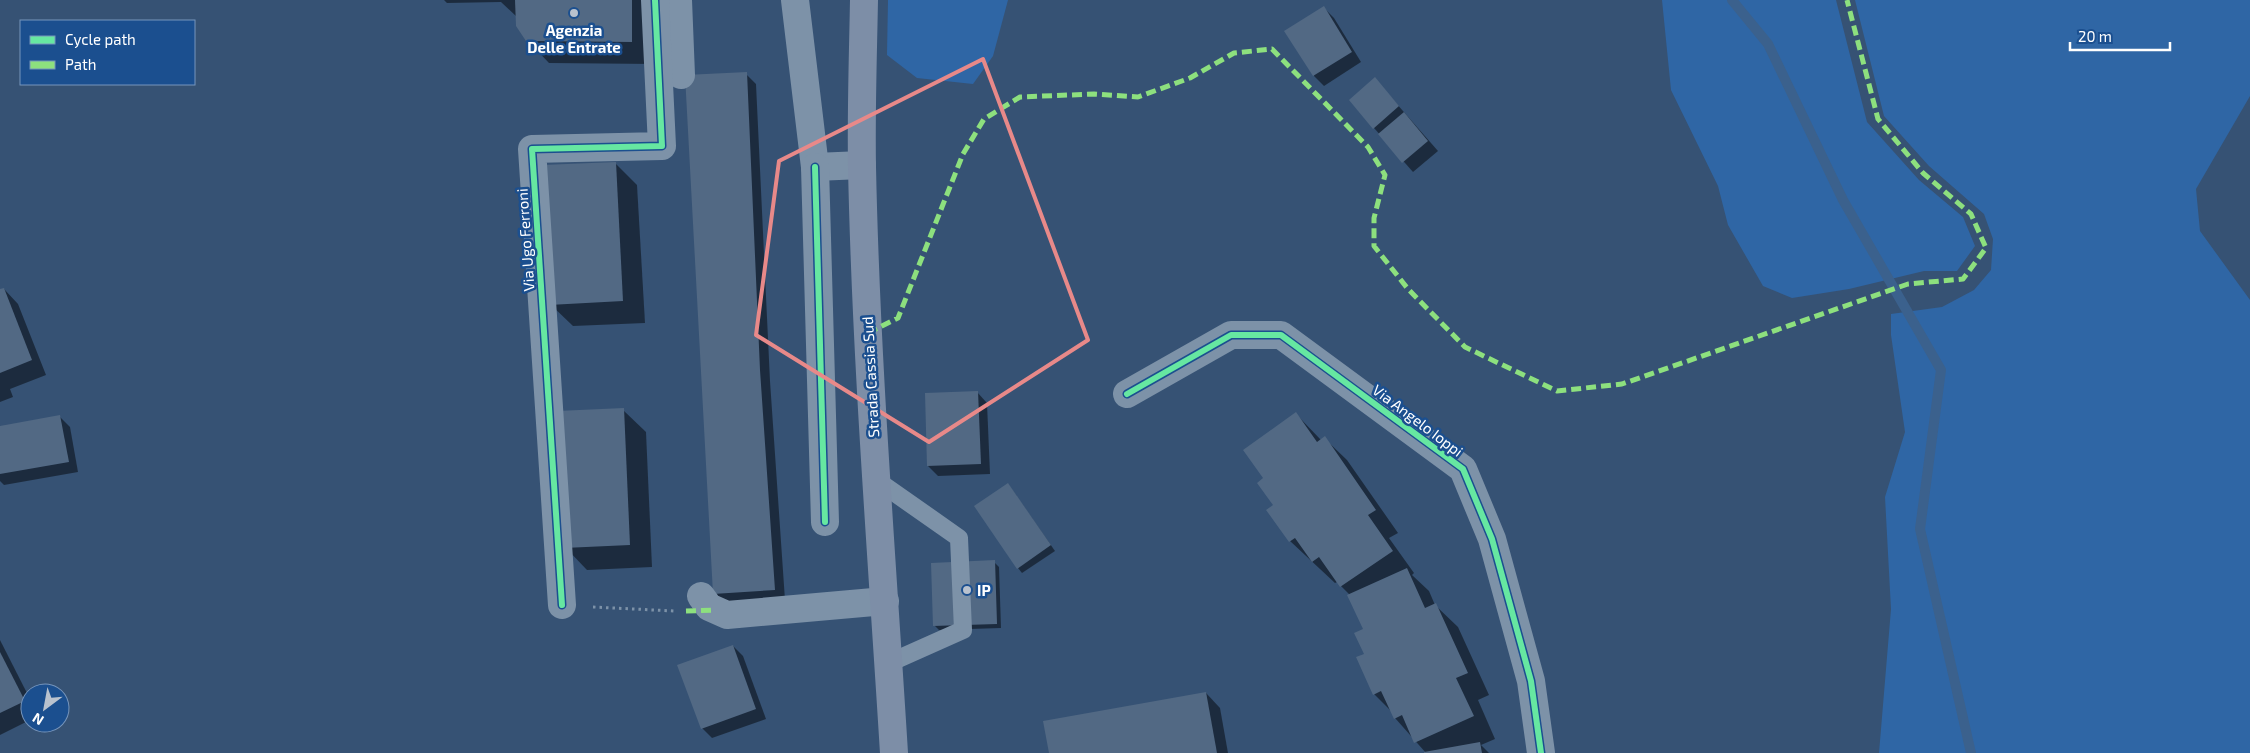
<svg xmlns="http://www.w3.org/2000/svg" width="2250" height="753" viewBox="0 0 2250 753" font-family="'Exo 2',sans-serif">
  <rect width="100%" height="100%" fill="#365274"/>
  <g fill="#2f66a5">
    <polygon points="888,0 1008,0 993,56 973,84 917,78 887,55"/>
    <polygon points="1662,0 1836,0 1867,122 1919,180 1963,217 1975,246 1957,271 1924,271 1849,289 1792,298 1763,286 1728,225 1718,186 1671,90"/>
    <polygon points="1855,0 2250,0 2250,96 2196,189 2200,231 2250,300 2250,753 1879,753 1891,609 1885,497 1905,432 1891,335 1891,314 1942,307 1974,290 1991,270 1993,239 1984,214 1929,166 1884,116"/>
  </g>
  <g fill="#0007">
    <polygon points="444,0 666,0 654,64 549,63 527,40 517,17 501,2 447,3"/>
    <polygon points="1324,8 1334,18 1361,62 1324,86 1314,76"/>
    <polygon points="746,74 756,84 770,381 785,600 724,604 714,594"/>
    <polygon points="1375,79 1438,151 1413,172 1374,128"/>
    <polygon points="615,163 637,185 645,323 573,326 550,304"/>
    <polygon points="4,289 18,304 46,375 10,389 13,397 0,402 0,291"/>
    <polygon points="977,392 987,403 990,474 938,476 928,466"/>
    <polygon points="623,410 646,432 652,567 587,570 565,547"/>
    <polygon points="1296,414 1321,440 1324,438 1347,460 1398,533 1389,538 1414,573 1412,575 1429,591 1435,605 1458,627 1489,695 1478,700 1495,739 1481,745 1489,753 1426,753 1395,718 1392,712 1374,694 1365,654 1364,630 1349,594 1337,582 1335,583 1290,541 1265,478"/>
    <polygon points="60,417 70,427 78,472 4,485 0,481 0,427"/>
    <polygon points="1008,484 1055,551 1022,573 1018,568"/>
    <polygon points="994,562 999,567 1001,628 939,630 934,625"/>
    <polygon points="0,640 30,699 30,720 0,735"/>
    <polygon points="733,646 743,656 766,719 712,738 702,728"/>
    <polygon points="1206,693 1220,708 1228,753 1050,753"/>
  </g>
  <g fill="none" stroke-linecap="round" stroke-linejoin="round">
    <polyline stroke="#3b618d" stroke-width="10" points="1732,0 1768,44 1843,200 1941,370 1920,529 1971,753"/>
  </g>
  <g fill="#526984">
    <polygon points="515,0 632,0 632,42 526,41 516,26"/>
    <polygon points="1324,6 1352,52 1313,76 1284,31"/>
    <polygon points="747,72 760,370 775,590 713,594 685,75"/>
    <polygon points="1375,77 1399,106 1373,129 1349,100"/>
    <polygon points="1404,112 1428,141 1402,163 1378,134"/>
    <polygon points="616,162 623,301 549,305 542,165"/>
    <polygon points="4,288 32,360 0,373 0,289"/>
    <polygon points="978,391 981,464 927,466 925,393"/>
    <polygon points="624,408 630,545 564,548 557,411"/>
    <polygon points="1296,412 1317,442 1325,436 1376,510 1368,515 1393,551 1340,587 1319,557 1312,562 1295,538 1289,542 1266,510 1273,505 1257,483 1263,478 1243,450"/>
    <polygon points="60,415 69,462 0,474 0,426"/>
    <polygon points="1008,483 1051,545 1017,569 974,506"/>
    <polygon points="995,560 997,624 933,626 931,563"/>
    <polygon points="1407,568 1425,608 1436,603 1468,673 1456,678 1474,716 1414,743 1402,715 1394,719 1381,691 1373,695 1356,657 1364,654 1354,633 1363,629 1347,595"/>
    <polygon points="733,645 756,709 701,729 677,665"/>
    <polygon points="0,652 25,701 0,713"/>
    <polygon points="1206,692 1217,753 1049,753 1043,721"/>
    <polygon points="1480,742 1482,753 1424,753 1424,752"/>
  </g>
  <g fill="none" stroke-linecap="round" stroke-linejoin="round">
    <polyline stroke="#7d92a8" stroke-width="3" stroke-dasharray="2.5 4" stroke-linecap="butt" points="593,607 674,611"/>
    <polyline stroke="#7d92a8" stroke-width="18" points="875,479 959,538 963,630 889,663"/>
    <g stroke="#7d92a8" stroke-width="28">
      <polyline points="678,0 681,75"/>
      <polyline points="795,0 815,167 862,165"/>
      <polyline points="815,167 825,522"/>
      <polyline points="1127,394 1231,335 1281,335 1463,469 1492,539 1531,681 1541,753"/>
      <polyline points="701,596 709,607 727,615 885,601"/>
      <polyline points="562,605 532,149 662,146 655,0"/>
    </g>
    <path stroke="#7d8ea7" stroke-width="28" d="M 864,0 C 863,55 861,111 862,167 C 866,362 882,558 894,753"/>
    <g stroke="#8de07e" stroke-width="5" stroke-dasharray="10 5" stroke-linecap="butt">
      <polyline points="868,333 898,318 963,154 984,119 1020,97 1094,94 1138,97 1190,78 1234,53 1272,49 1368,147 1385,175 1374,218 1374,246 1408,289 1465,347 1557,391 1622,384 1908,284 1963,279 1986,248 1971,214 1923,173 1878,119 1847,0"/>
      <polyline points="686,611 716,610"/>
    </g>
    <g stroke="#1b4f8f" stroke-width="9">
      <g id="cycleway">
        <polyline points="815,167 825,522"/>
        <polyline points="1127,394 1231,335 1281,335 1463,469 1492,539 1531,681 1541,753"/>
        <polyline points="562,605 532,149 662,146 655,0"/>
      </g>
    </g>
    <use href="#cycleway" stroke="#66e7a1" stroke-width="6"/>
  </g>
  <path fill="none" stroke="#e88989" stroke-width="4" stroke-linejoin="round" d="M 983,59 L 1088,340 L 929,442 L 756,335 L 779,161 Z"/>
  <g fill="#b9c2ce" stroke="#1b4f8f" stroke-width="2">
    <circle cx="574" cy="13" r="5"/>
    <circle cx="967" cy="590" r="5"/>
  </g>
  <g text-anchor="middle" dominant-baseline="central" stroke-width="5" stroke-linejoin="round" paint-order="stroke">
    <g font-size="15" font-weight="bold" fill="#fff" stroke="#1b4f8f">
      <text x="574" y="30">Agenzia<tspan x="574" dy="17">Delle Entrate</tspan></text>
      <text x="977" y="590" text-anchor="start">IP</text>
    </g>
    <g font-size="15" fill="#fff" stroke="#1b4f8f">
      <text transform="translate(525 240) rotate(-94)">Via Ugo Ferroni</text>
      <text transform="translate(870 377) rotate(-93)">Strada Cassia Sud</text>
      <text transform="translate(1418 420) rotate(37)">Via Angelo Ioppi</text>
    </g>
  </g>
  <rect x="20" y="20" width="175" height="65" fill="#1b4f8f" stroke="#7695bc"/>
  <rect x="30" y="36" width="25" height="8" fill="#66e7a1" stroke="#7695bc"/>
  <text x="65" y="45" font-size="15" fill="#ffffff">Cycle path</text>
  <rect x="30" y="61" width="25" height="8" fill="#8de07e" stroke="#7695bc"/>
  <text x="65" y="70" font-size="15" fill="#ffffff">Path</text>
  <g transform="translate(45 708) rotate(212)"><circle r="24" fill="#1b4f8f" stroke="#7695bc"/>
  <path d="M0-4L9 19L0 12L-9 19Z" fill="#b9c2ce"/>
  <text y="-8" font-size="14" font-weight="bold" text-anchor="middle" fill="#ffffff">N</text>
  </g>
  <path d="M2070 42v8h100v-8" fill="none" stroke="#ffffff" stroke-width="2.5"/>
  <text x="2078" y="42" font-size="15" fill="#ffffff" stroke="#1b4f8f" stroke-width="4" paint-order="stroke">20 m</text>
</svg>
